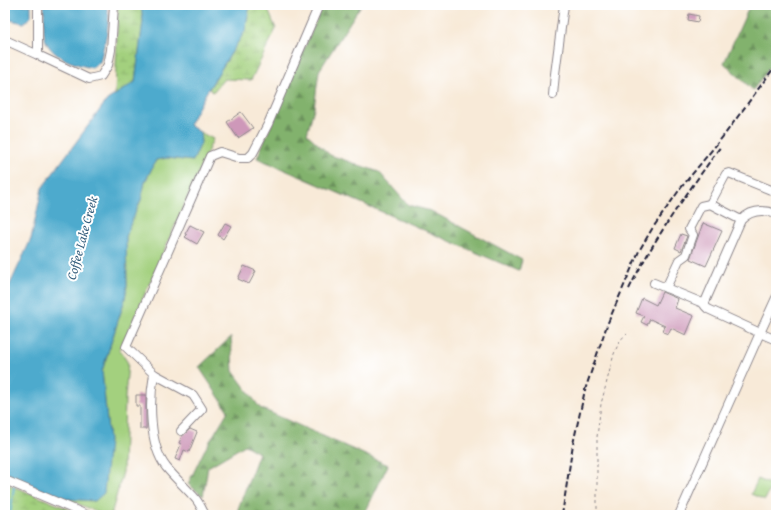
<svg xmlns="http://www.w3.org/2000/svg" width="781" height="520" viewBox="0 0 781 520" font-family="'Gentium Book Plus',serif">
  <defs>
    <pattern id="forest-firs" width="22" height="20" patternUnits="userSpaceOnUse"><rect width="22" height="20" fill="#82b26d"/><path d="M5 1l3.5 6h-7zM16 11l3.5 6h-7z" fill="#6a905b"/></pattern>
    <pattern id="wetland-marsh" width="20" height="14" patternUnits="userSpaceOnUse"><rect width="20" height="14" fill="#a3d07e"/><path d="M1 5h8M5 5V1M11 12h8M15 12V8" fill="none" stroke="#8cb26e"/></pattern>
  </defs>
  <rect width="100%" height="100%" fill="#fff"/>
  <filter id="ink" filterUnits="userSpaceOnUse"><feTurbulence type="fractalNoise" baseFrequency=".025" numOctaves="2"/><feDisplacementMap in="SourceGraphic" scale="8" xChannelSelector="R" yChannelSelector="G"/><feConvolveMatrix kernelMatrix="1 2 1 2 8 2 1 2 1" color-interpolation-filters="sRGB"/></filter>
  <filter id="wash" filterUnits="userSpaceOnUse"><feTurbulence type="fractalNoise" baseFrequency=".012" numOctaves="4" result="noise"/><feDisplacementMap in="SourceGraphic" scale="16" xChannelSelector="R" yChannelSelector="G"/><feGaussianBlur stdDeviation="0.9" result="paint"/><feColorMatrix in="noise" values="0 0 0 0 0 0 0 0 0 0 0 0 0 0 0 0 0 1.4 0 .05"/><feComposite in="paint" operator="in"/></filter>
  <g filter="url(#wash)">
    <rect width="100%" height="100%" fill="#f8ead8"/>
    <g fill="#a3d07e" stroke="#62795c">
      <polygon points="200,132 213,139 125,339 119,349 128,363 125,398 123,472 111,515 104,515 67,499 95,501 109,441 102,371 125,299 127,285 126,237 130,225 141,200 145,182 156,160 167,158 193,161 201,143"/>
      <polygon points="758,479 772,485 765,500 751,494"/>
    </g>
    <g fill="url(#forest-firs)" stroke="#526a54">
      <polygon points="323,5 361,5 319,71 314,108 307,134 330,155 379,172 408,205 431,211 522,260 519,271 257,158"/>
      <polygon points="750,5 776,5 776,59 753,90 724,63"/>
      <polygon points="231,337 233,371 260,408 388,465 364,515 238,515 238,509 259,453 245,445 208,467 203,496 188,484 204,451 228,411 199,367"/>
    </g>
    <g fill="url(#wetland-marsh)" stroke="#62795c">
      <polygon points="118,5 141,5 143,21 135,82 115,95"/>
      <polygon points="250,5 266,5 276,29 251,80 224,79 213,92 209,89 245,31"/>
      <polygon points="5,483 83,515 5,515"/>
    </g>
    <g fill="#4eaacd" stroke="#386684">
      <polygon points="5,5 31,5 31,17 24,23 5,19"/>
      <path d="M 44,5 L 106,5 L 109,16 L 107,33 L 100,62 L 92,68 C 73,64 46,56 44,33 C 43,24 45,14 44,5 Z"/>
      <polygon points="141,5 250,5 245,31 206,93 189,125 200,132 201,143 193,161 167,158 156,160 145,182 141,200 130,225 126,237 127,285 125,299 102,371 109,441 104,493 95,501 67,499 5,476 5,295 31,239 42,188 107,100 135,82 143,21"/>
    </g>
    <g fill="none" stroke-linecap="round" stroke-linejoin="round">
      <polyline stroke="#4eaacd" stroke-width="2" points="10,515 14,486"/>
    </g>
    <g id="blocks">
      <g fill="#ce98b9">
        <polygon points="689,14 699,16 698,22 688,20"/>
        <polygon points="241,112 253,128 238,138 227,122"/>
        <polygon points="225,223 231,226 223,239 218,235"/>
        <polygon points="703,223 722,231 706,266 690,259"/>
        <polygon points="190,225 204,232 197,244 185,237 187,235 185,234"/>
        <polygon points="681,234 687,236 681,251 675,248"/>
        <polygon points="244,266 256,271 249,284 238,279"/>
        <polygon points="662,292 678,299 675,308 694,316 686,335 671,328 668,334 663,332 665,326 650,319 647,325 641,322 644,316 636,313 642,298 656,305"/>
        <polygon points="136,395 146,395 146,429 140,429 140,406 136,406"/>
        <polygon points="190,429 197,432 189,452 184,450 180,461 175,459 181,444 179,443 182,436"/>
      </g>
    </g>
  </g>
  <g filter="url(#ink)">
    <use href="#blocks" fill-opacity="0" stroke="#8d868a" stroke-width="1"/>
    <g fill="none" stroke-linecap="round" stroke-linejoin="round">
      <g stroke="#8d868a" stroke-width="10">
        <g id="minor">
          <polyline points="5,40 38,55 38,5"/>
          <polyline points="38,55 89,79 101,76 108,65 111,50 114,5"/>
          <polyline points="553,95 555,74 564,5"/>
          <path d="M 776,214 C 763,209 751,210 741,220 L 705,302 L 705,306 L 708,309 L 760,333 L 776,298"/>
          <polyline points="741,220 710,204 726,174 729,173 776,192"/>
          <polyline points="654,283 705,304"/>
          <polyline points="666,288 679,260 686,255 693,235 689,229 701,206 710,204"/>
          <path d="M 154,374 C 149,401 149,445 166,467 C 175,478 185,487 194,497 C 199,502 202,509 205,515"/>
          <polyline points="181,431 202,409 193,395 154,374 126,347 210,156 220,152 239,158 248,158 253,153 268,124 319,5"/>
          <polyline points="5,480 87,515"/>
          <polyline points="679,515 760,333 776,340"/>
        </g>
      </g>
      <polyline stroke="#8d868a" stroke-width="1" stroke-dasharray="3 3" stroke-linecap="butt" points="597,515 597,437 601,404 614,354 620,340 627,334"/>
      <use href="#minor" stroke="#fff" stroke-width="8"/>
      <g stroke="#22223b" stroke-width="2" stroke-dasharray="6 3" stroke-linecap="butt">
        <path d="M 629,289 C 654,238 688,192 721,146"/>
        <polyline points="562,515 573,444 585,390 607,325 639,251 652,229 680,189 725,134 776,65"/>
      </g>
    </g>
  </g>
  <g text-anchor="middle" dominant-baseline="central" stroke-width="4" stroke-linejoin="round" paint-order="stroke">
    <g font-size="13" font-style="italic" fill="#365f7d" stroke="#fff">
      <text transform="translate(82 238) rotate(-75)">Coffee Lake Creek</text>
    </g>
  </g>
  <rect width="781" height="520" fill="none" stroke="#fff" stroke-width="20"/>
</svg>
